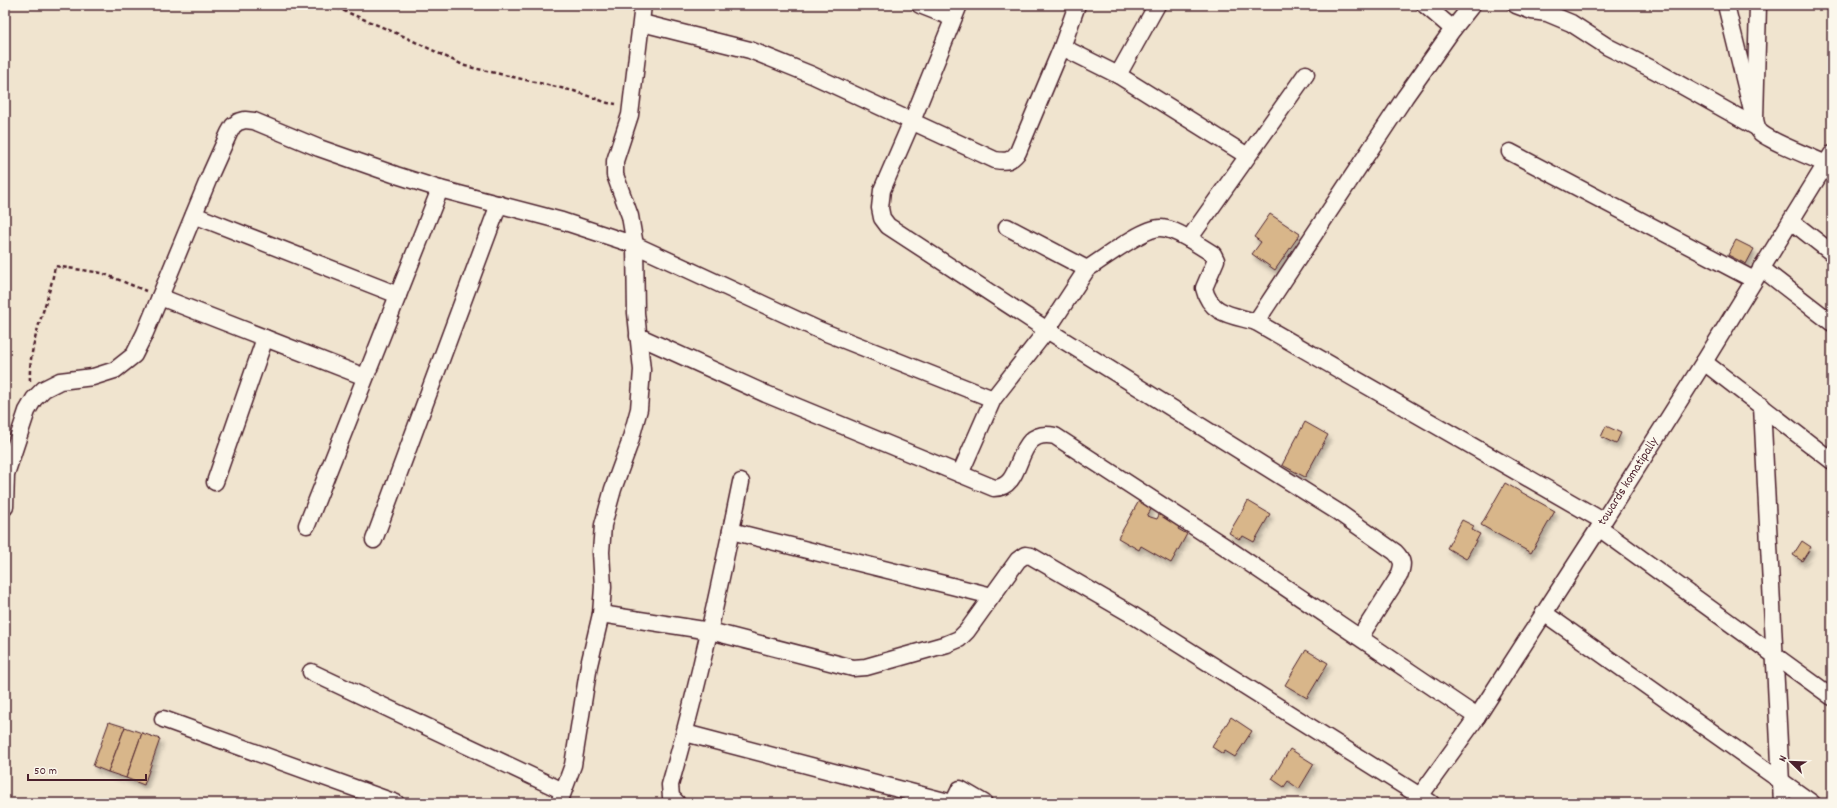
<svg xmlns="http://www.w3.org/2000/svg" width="1837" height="808" viewBox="0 0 1837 808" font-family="Dekko,sans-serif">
  <defs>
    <filter id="shadow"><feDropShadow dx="2.5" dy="4.5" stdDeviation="2" flood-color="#0004"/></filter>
  </defs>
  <rect width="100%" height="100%" fill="#f0e4cf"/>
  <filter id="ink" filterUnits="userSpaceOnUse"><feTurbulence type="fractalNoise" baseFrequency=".025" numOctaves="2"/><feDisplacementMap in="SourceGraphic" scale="8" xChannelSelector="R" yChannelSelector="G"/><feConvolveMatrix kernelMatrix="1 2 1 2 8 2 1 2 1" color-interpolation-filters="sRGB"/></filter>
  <g filter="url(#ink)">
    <g fill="#d8b68a" stroke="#4a1f2b" filter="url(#shadow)">
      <polygon points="1270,214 1300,234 1275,270 1252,254 1261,242 1254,237"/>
      <polygon points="1736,240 1754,249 1746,264 1728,255"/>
      <polygon points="1305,422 1328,435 1305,477 1282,465"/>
      <polygon points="1606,426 1621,433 1616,444 1601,437"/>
      <polygon points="1505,483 1555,511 1531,553 1481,525"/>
      <polygon points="1140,499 1153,506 1147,516 1157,519 1160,513 1180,525 1178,529 1187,534 1171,563 1141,546 1139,550 1118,538"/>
      <polygon points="1248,501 1270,514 1254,542 1243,536 1239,539 1229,533"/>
      <polygon points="1462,520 1474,526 1472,530 1480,534 1466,559 1447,548"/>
      <polygon points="1802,541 1811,547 1802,561 1793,555"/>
      <polygon points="1306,650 1328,663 1307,698 1285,685"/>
      <polygon points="1231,717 1252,731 1235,757 1225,751 1223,754 1212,747"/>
      <polygon points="109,722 125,727 108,772 93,766"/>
      <polygon points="125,727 142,733 126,778 108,772"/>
      <polygon points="142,733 160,739 144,785 126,778"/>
      <polygon points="1290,749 1314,764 1299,789 1288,781 1284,787 1272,779"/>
    </g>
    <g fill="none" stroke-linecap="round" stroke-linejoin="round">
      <g stroke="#4a1f2b" stroke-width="19">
        <g id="minor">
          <polyline points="920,5 953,18"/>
          <path d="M 959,5 L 912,121 L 882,190 L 880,208 L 882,218 L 888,226 L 1047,330 L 1338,512 L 1395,552 C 1404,561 1403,565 1399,576 L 1360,637"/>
          <polyline points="1425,5 1453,29"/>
          <polyline points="1516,5 1532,11 1547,13 1571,23 1608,47 1654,70 1756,127 1726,5"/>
          <path d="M 1758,5 L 1755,119 C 1756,125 1757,129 1761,133 C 1775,144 1810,156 1826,164"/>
          <path d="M 642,23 L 750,50 L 812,75 L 995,160 C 1007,162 1011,161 1018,152 L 1062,47 L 1077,5"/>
          <polyline points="1062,47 1118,75 1246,155"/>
          <polyline points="1118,75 1157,5"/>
          <polyline points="1510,152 1754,280"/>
          <polyline points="194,215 398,295"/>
          <polyline points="1791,221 1832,253"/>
          <path d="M 1007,227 L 1087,269 C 1103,259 1143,228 1160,228 C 1170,228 1180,234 1189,239 L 1306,74"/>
          <path d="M 1189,239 L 1213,254 L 1216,260 L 1204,288 C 1210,315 1233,315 1256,322 L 1405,97 L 1453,29 L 1472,5"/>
          <polyline points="1761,268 1832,323"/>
          <polyline points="160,297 365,377"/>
          <polyline points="1256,322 1603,521"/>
          <path d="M 638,336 L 766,394 L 994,488 C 1027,488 1012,426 1055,436 L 1224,546 L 1477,717"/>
          <polyline points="1704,362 1832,461"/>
          <polyline points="1762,406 1782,803"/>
          <polyline points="960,474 993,399 1047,330 1087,269"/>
          <polyline points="215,482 265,338"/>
          <polyline points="5,507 6,474 27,411 34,399 44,389 60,381 93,377 115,370 134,355 145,333 211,173 229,133 233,126 238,122 245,120 254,121 319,148 396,175 440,189 562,221 635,245 819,330 993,399"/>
          <polyline points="307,525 440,189"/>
          <polyline points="1599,528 1832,697"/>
          <polyline points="731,531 992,596"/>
          <polyline points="374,540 499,204"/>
          <polyline points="1544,613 1812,803"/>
          <polyline points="601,614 710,631 853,668 866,667 947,644 959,639 967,631 1018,560 1025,555 1031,556 1131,614 1431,803"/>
          <polyline points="311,672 563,791"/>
          <polyline points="163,719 396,803"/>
          <polyline points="685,733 952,803"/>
          <polyline points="559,803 573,765 589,665 601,614 603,587 601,552 603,525 613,489 629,445 639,409 642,370 636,313 635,245 630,216 615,175 615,161 630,115 643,5"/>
          <path d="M 677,803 L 671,797 L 670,785 C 699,685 720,584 741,482"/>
          <polyline points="953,803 960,789 984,803"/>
          <path id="s1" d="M 1415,803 L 1477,717 L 1599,528 L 1704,362 L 1832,154"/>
        </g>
      </g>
      <g stroke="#4a1f2b" stroke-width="2.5" stroke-dasharray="4 3" stroke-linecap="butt">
        <polyline points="330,5 403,36 465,66 574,91 608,103 616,104"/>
        <path d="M 30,381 C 28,341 49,304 55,266 L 102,273 L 146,291"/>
      </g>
      <use href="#minor" stroke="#fbf7ec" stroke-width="16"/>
    </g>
  </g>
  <g text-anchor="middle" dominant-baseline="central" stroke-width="3" stroke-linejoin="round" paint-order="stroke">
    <g font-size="13" fill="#4a1f2b" stroke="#fbf7ec">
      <text stroke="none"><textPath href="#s1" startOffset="386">towards komatipally</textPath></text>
    </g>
  </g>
  <rect width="1837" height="808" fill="none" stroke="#fbf7ec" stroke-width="20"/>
  <rect x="10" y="10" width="1817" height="788" fill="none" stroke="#4a1f2b" stroke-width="1.5" filter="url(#ink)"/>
  <g transform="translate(1791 762) rotate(293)" stroke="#fbf7ec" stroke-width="3" paint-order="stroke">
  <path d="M0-3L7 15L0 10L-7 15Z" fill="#4a1f2b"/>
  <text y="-6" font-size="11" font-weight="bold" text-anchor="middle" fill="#4a1f2b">N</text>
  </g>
  <path d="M28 774v6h118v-6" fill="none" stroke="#4a1f2b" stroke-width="2"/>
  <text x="34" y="774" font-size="12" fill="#4a1f2b" stroke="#fbf7ec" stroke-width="3" paint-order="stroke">50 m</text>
</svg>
